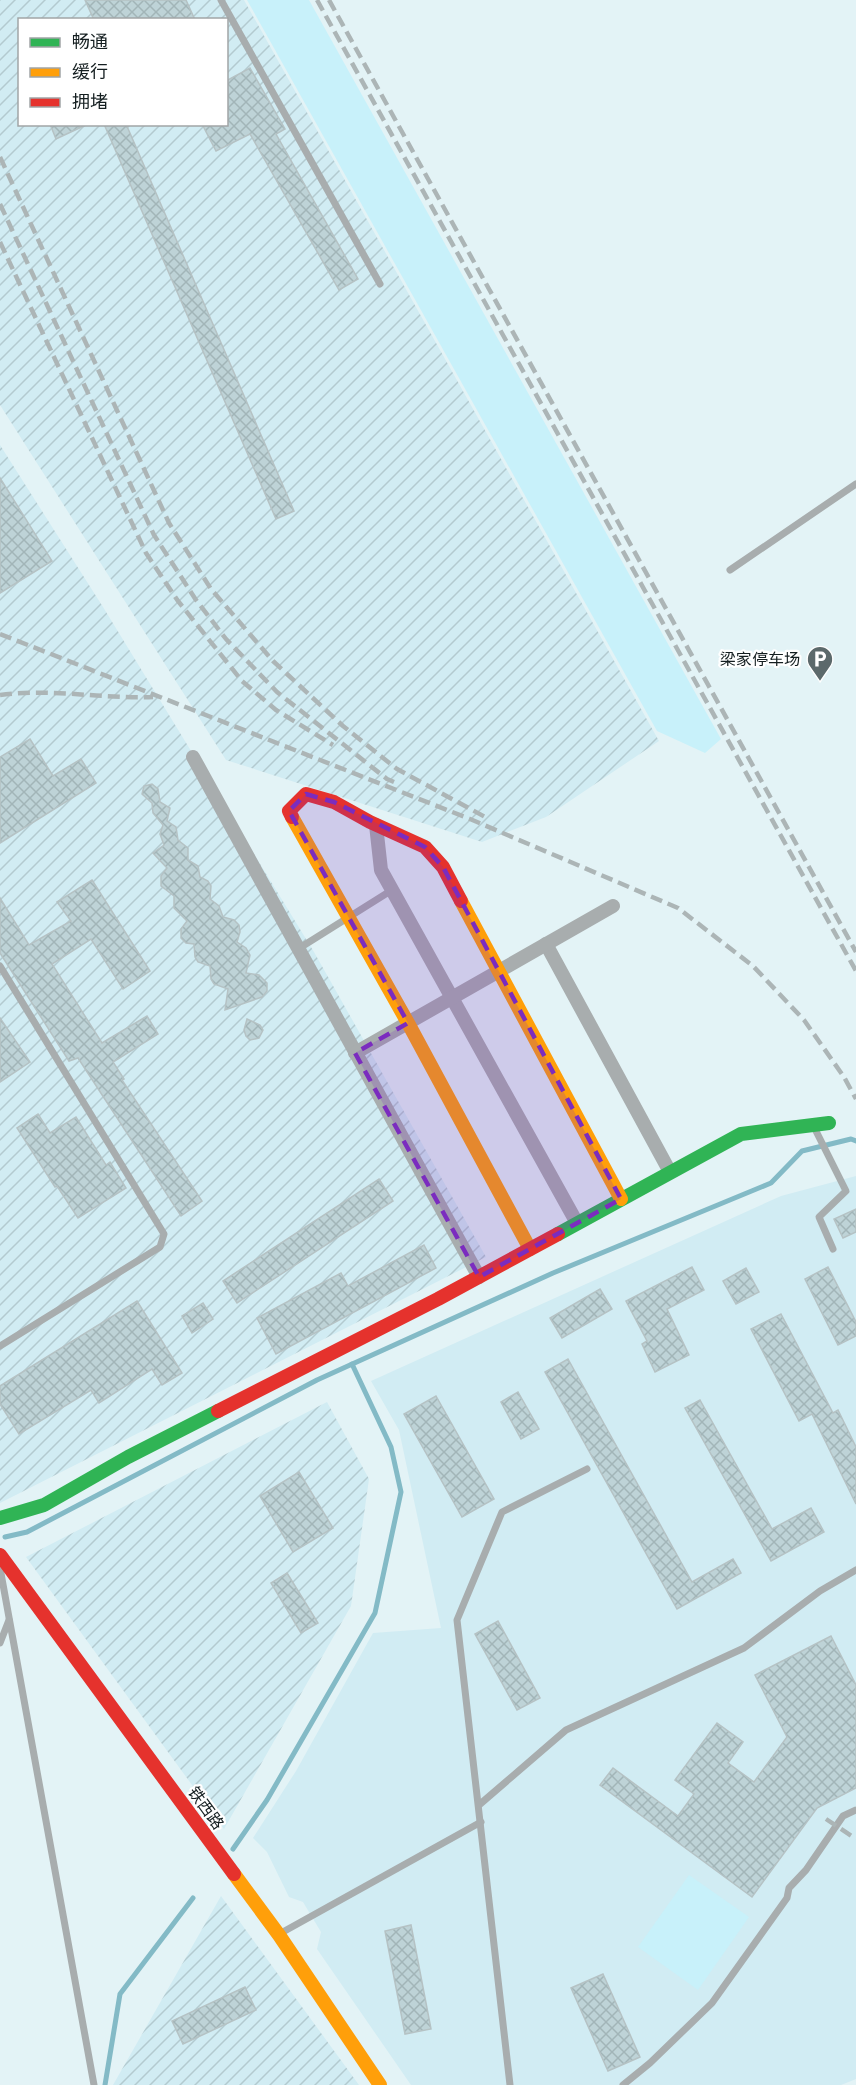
<svg xmlns="http://www.w3.org/2000/svg" width="856" height="2085" viewBox="0 0 856 2085" font-family="Montserrat,'Noto Sans SC',sans-serif">
  <defs>
    <pattern id="industrial-furrows" width="10" height="10" patternUnits="userSpaceOnUse" patternTransform="scale(1.5)"><rect width="10" height="10" fill="#d1ecf3"/><path d="M-1 1l2-2M0 10L10 0M9 11l2-2" fill="none" stroke="#b3cad0"/></pattern>
    <pattern id="building-cross-hatch" width="8" height="8" patternUnits="userSpaceOnUse" patternTransform="scale(1.5)"><rect width="8" height="8" fill="#bed3d7"/><path d="M0 0l8 8M0 8l8-8" fill="none" stroke="#a2b5b8"/></pattern>
  </defs>
  <rect width="100%" height="100%" fill="#e3f3f6"/>
  <polygon fill="#d1ecf3" points="856,1176 856,2079 841,2085 411,2085 317,1949 321,1932 303,1902 289,1897 267,1852 253,1838 296,1771 373,1633 441,1628 399,1430 371,1381 781,1196"/>
  <g fill="url(#industrial-furrows)" fill-rule="evenodd">
    <path d="M 0,0 L 244,0 L 659,741 L 546,817 L 482,842 L 226,760 L 0,405 ZM 20,20 L 226,20 L 226,124 L 20,124 Z"/>
    <polygon points="0,445 103,607 314,952 486,1257 0,1503"/>
    <polygon points="327,1402 369,1479 351,1606 224,1829 26,1557"/>
    <polygon points="221,1896 359,2085 113,2085"/>
  </g>
  <g fill="#c8f1fa">
    <polygon points="247,0 309,0 721,739 705,753 657,731"/>
    <polygon points="689,1875 749,1917 698,1990 638,1947"/>
  </g>
  <g fill="none" stroke-linecap="round" stroke-linejoin="round">
    <g stroke="#83bac6" stroke-width="5">
      <polyline points="5,1537 27,1532 317,1380 553,1273 771,1183 802,1151 851,1139 856,1141"/>
      <polyline points="233,1849 267,1800 375,1613 401,1492 391,1447 352,1364"/>
      <polyline points="105,2085 120,1994 193,1898"/>
    </g>
  </g>
  <g fill="url(#building-cross-hatch)" stroke="#b5c2c4" stroke-width="1.5">
    <polygon points="85,0 186,0 195,20 94,20"/>
    <polygon points="250,68 285,129 276,134 358,279 339,290 250,134 216,151 202,124 226,124 226,81"/>
    <polygon points="50,124 88,124 56,139"/>
    <polygon points="104,124 126,124 294,511 276,519"/>
    <polygon points="0,478 52,561 0,593"/>
    <polygon points="30,739 53,776 81,759 96,783 0,843 0,757"/>
    <polygon points="152,784 158,789 160,802 170,808 167,821 176,827 178,840 188,848 188,860 198,866 200,877 208,881 211,886 210,899 219,906 223,917 234,920 239,925 240,932 237,942 246,948 250,955 246,973 259,975 267,983 267,991 262,997 225,1010 228,989 214,984 211,979 210,966 198,962 195,957 194,944 186,943 181,938 181,929 187,921 174,908 174,896 161,886 161,876 167,868 153,853 164,845 160,834 163,825 153,813 152,803 142,794 144,786"/>
    <polygon points="92,880 150,971 123,989 91,939 52,964 102,1043 147,1016 158,1034 113,1062 124,1079 122,1080 202,1201 181,1216 78,1058 69,1061 0,953 0,898 29,945 71,921 57,902"/>
    <polygon points="0,1018 30,1062 0,1082"/>
    <polygon points="247,1019 260,1025 263,1030 259,1038 250,1040 246,1036 244,1030"/>
    <polygon points="38,1114 50,1133 76,1117 106,1165 110,1162 126,1188 78,1218 57,1186 55,1187 17,1128"/>
    <polygon points="379,1179 393,1201 237,1303 223,1281"/>
    <polygon points="856,1209 856,1232 843,1238 834,1219"/>
    <polygon points="424,1245 436,1268 276,1354 257,1318 341,1273 348,1286"/>
    <polygon points="692,1267 704,1290 667,1309 689,1355 655,1372 642,1344 647,1341 626,1301"/>
    <polygon points="828,1267 856,1322 856,1336 838,1345 805,1279"/>
    <polygon points="746,1268 759,1292 736,1304 723,1281"/>
    <polygon points="600,1289 612,1309 562,1338 550,1318"/>
    <polygon points="137,1301 182,1373 162,1385 152,1369 99,1403 91,1390 19,1434 0,1404 0,1386"/>
    <polygon points="203,1303 213,1319 192,1333 182,1316"/>
    <polygon points="781,1314 833,1413 838,1410 856,1447 856,1504 812,1414 799,1421 751,1329"/>
    <polygon points="568,1359 692,1582 733,1559 741,1573 677,1609 545,1372"/>
    <polygon points="518,1392 539,1429 521,1439 501,1402"/>
    <polygon points="436,1396 494,1499 462,1517 404,1414"/>
    <polygon points="700,1400 772,1529 811,1508 824,1532 771,1561 685,1408"/>
    <polygon points="299,1472 333,1528 293,1552 260,1496"/>
    <polygon points="287,1573 318,1623 301,1633 271,1583"/>
    <polygon points="498,1621 540,1698 517,1710 475,1634"/>
    <polygon points="831,1636 856,1685 856,1788 817,1808 752,1897 600,1785 613,1768 678,1816 694,1794 675,1780 717,1723 743,1742 728,1763 754,1782 787,1737 755,1675"/>
    <polygon points="411,1925 431,2029 405,2034 385,1931"/>
    <polygon points="603,1974 640,2057 608,2071 571,1988"/>
    <polygon points="245,1987 256,2010 183,2044 172,2021"/>
  </g>
  <g fill="none" stroke-linecap="round" stroke-linejoin="round">
    <g stroke="#a8adae" stroke-width="7">
      <polyline points="221,0 380,284"/>
      <polyline points="730,570 856,484"/>
      <polyline points="298,949 392,890"/>
      <polyline points="0,966 164,1234 160,1247 0,1346"/>
      <polyline points="814,1127 846,1191 819,1217 833,1249"/>
      <polyline points="0,1568 94,2085"/>
      <polyline points="0,1643 9,1620"/>
      <polyline points="479,1805 566,1730 744,1648 820,1591 856,1570"/>
      <polyline points="281,1933 481,1822"/>
      <polyline points="510,2085 457,1620 502,1512 587,1469"/>
      <polyline points="623,2085 650,2063 712,2003 787,1898 789,1888 806,1870 843,1816 856,1810"/>
    </g>
    <g stroke="#a8adae" stroke-width="14">
      <polyline points="193,757 479,1277"/>
      <polyline points="376,825 381,870 577,1223"/>
      <polyline points="546,944 670,1172"/>
      <polyline points="355,1053 613,906"/>
    </g>
    <g stroke="#30b455" stroke-width="14">
      <polyline points="558,1234 741,1134 829,1123"/>
      <polyline points="0,1518 44,1505 128,1457 218,1411"/>
    </g>
    <g stroke="#ff9f0a" stroke-width="14">
      <polyline points="292,817 408,1023 530,1249"/>
      <polyline points="461,901 621,1199"/>
      <polyline points="234,1874 279,1935 380,2085"/>
    </g>
    <g stroke="#e5322d" stroke-width="14">
      <polyline points="292,817 289,811 306,794 334,802 370,822 425,847 443,867 461,901"/>
      <polyline points="218,1411 438,1299 558,1234"/>
      <polyline points="0,1555 234,1874"/>
    </g>
    <g stroke="#acb5b6" stroke-width="4.5" stroke-dasharray="12 6" stroke-linecap="butt">
      <polyline points="317,0 856,971"/>
      <polyline points="329,0 856,952"/>
      <polyline points="0,157 169,523 211,589 273,661 343,726 397,769 487,818"/>
      <polyline points="0,204 154,535 196,600 226,639 277,692 387,779 394,782"/>
      <polyline points="0,242 146,553 178,601 242,681 276,710 333,745"/>
      <polyline points="0,634 470,819 678,908 753,966 804,1020 844,1077 856,1099"/>
      <path d="M 0,695 C 50,688 102,699 153,697"/>
      <polyline points="826,1819 856,1839"/>
    </g>
  </g>
  <path fill="#7b2cbf" fill-opacity="0.2" stroke="#7b2cbf" stroke-width="4.5" stroke-dasharray="12 8" stroke-linejoin="round" d="M 306,794 L 334,802 L 425,847 L 443,867 L 621,1199 L 479,1277 L 355,1053 L 408,1023 L 289,811 Z"/>
  <defs>
    <g id="parking-pin" transform="scale(1.35)"><path d="M0 17L-7.5 6A9.5 9.5 0 1 1 7.5 6Z" fill="#5c696b" stroke="#fff"/><path d="M-3.5-5.5H1a3.5 3.5 0 0 1 0 7H-1V5.5H-3.5ZM-1-3.4V-.6H.8a1.4 1.4 0 0 0 0-2.8Z" fill="#fff"/></g>
  </defs>
  <g fill-rule="evenodd">
    <use href="#parking-pin" x="820" y="659"/>
  </g>
  <g text-anchor="middle" dominant-baseline="central" stroke-width="4.5" stroke-linejoin="round" paint-order="stroke">
    <g font-size="16" fill="#141e20" stroke="#fff" text-anchor="end">
      <text x="800" y="659">梁家停车场</text>
    </g>
    <g font-size="16" fill="#141e20" stroke="#fff">
      <text transform="translate(206 1808) rotate(54)">铁西路</text>
    </g>
  </g>
  <rect x="18" y="18" width="210" height="108" fill="#ffffff" stroke="#a1a5a6" stroke-width="1.5"/>
  <rect x="30" y="38" width="30" height="9" fill="#30b455" stroke="#a1a5a6" stroke-width="1.5"/>
  <text x="72" y="48" font-size="18" fill="#141e20">畅通</text>
  <rect x="30" y="68" width="30" height="9" fill="#ff9f0a" stroke="#a1a5a6" stroke-width="1.5"/>
  <text x="72" y="78" font-size="18" fill="#141e20">缓行</text>
  <rect x="30" y="98" width="30" height="9" fill="#e5322d" stroke="#a1a5a6" stroke-width="1.5"/>
  <text x="72" y="108" font-size="18" fill="#141e20">拥堵</text>
</svg>
